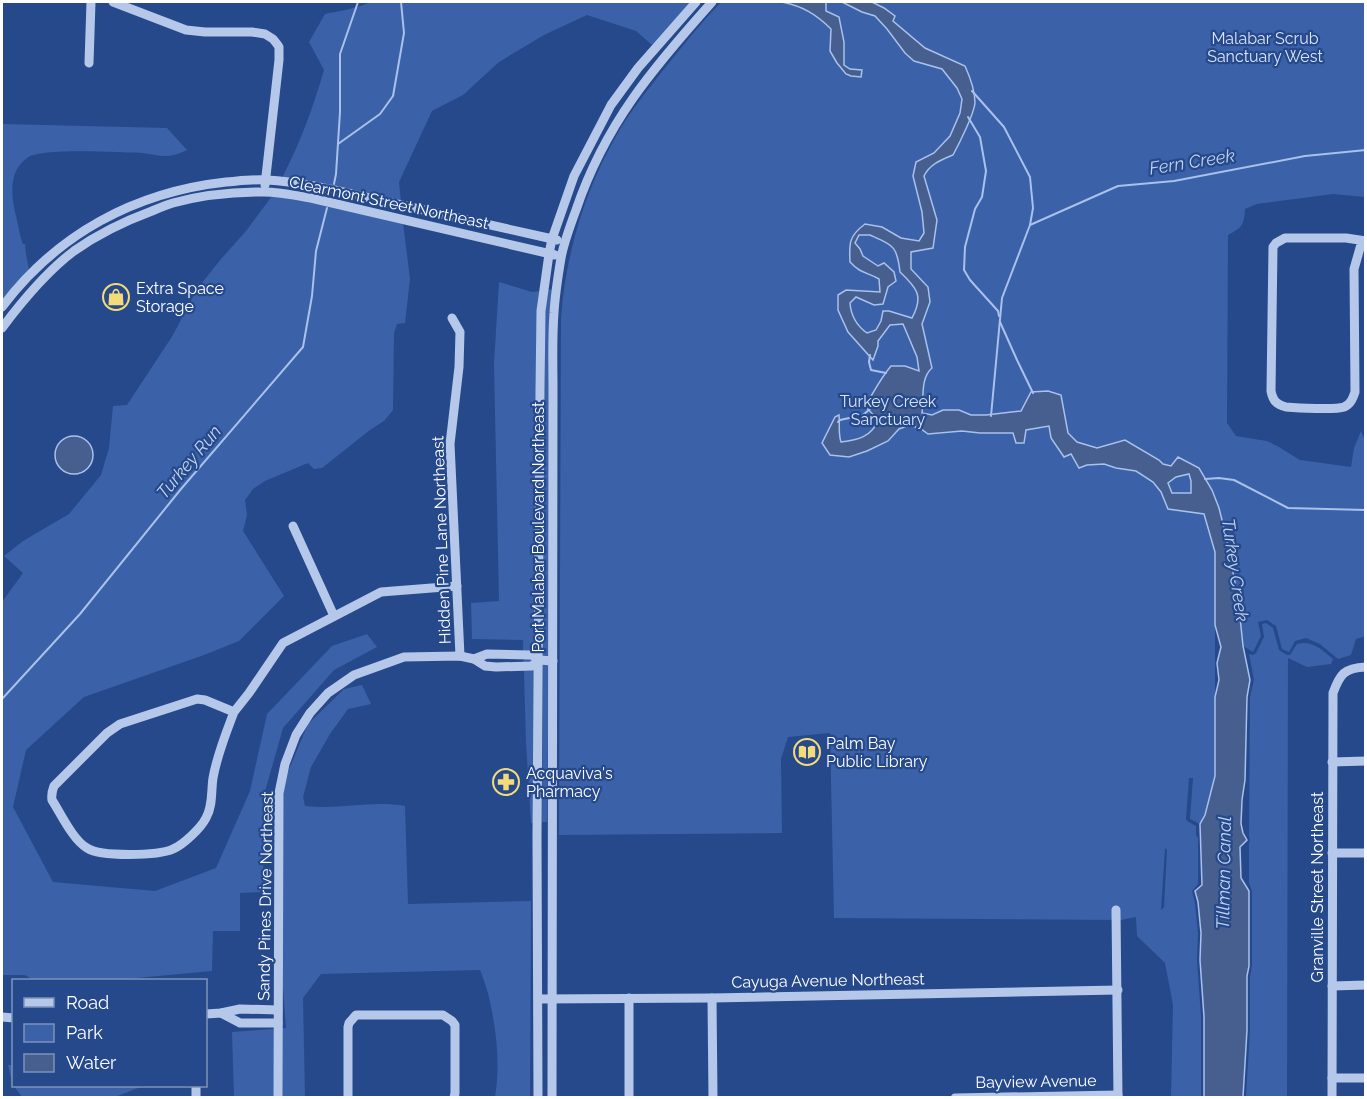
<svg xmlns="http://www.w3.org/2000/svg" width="1367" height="1099" viewBox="0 0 1367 1099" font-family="Raleway,sans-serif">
<rect width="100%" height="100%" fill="#26498b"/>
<!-- green -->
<g fill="#3b61a8" fill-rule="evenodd">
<path d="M370 2H691L652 45 636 31 587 15 544 35 499 62 463 95 432 111 399 182 401 202 282 178C300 143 313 108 324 70L309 42 325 14C335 12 363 7 370 2Z"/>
<path d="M721 2H1365V197L1333 194 1257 204 1245 209C1244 225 1242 228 1228 235L1227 423 1236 436 1267 441 1279 447 1300 460 1351 467 1354 448 1361 431 1365 440 1366 636 1356 639 1351 655 1338 659 1320 644 1306 638 1295 641 1289 652 1282 649 1276 626 1267 620 1258 622 1261 636 1253 652 1243 646C1239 606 1234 569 1224 531 1222 520 1220 509 1215 500V776L1205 815 1200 824 1190 819 1193 778H1189L1186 819 1187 821 1196 826V835L1198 838V884L1192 891 1195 903 1198 933 1197 960 1201 1017V1097H1171L1173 1005 1165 963 1137 936 1136 917 1121 920 834 918 830 733 788 737 781 759 782 833 559 835 561 318C566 252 585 189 619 131 632 109 649 88 665 68 683 45 701 23 721 2ZM1165 848 1167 850 1164 907 1161 910Z"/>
<path d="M2 124 167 128 187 150C183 152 178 154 174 155 164 158 152 154 142 153 119 153 43 147 27 158 9 171 11 193 15 212 18 223 19 233 23 244H25L26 254 29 270 2 301Z"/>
<polygon points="272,196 314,202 403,223 410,279 405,323 397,324 394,333 393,410 384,421 370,430 322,468 314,469 308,463 265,481 253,489 245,500 247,515 243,531 284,596 239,641 204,655 84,697 26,750 13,807 53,882 155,891 216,868 250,791 267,714 332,646 367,634 377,647 334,670 283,728 264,795 263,892 240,893 240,931 213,931 212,971 115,980 33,980 25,975 2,975 2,602 23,573 4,556 23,541 69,514 101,475 109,448 113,406 127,405 173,335 197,289 221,259 246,231"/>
<polygon points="499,282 532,292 540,291 534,823 531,823 526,742 523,640 472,639 471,603 499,601 494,364"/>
<polygon points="553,289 547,822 542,822 545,311 548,290"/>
<path d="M1266 623 1273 628 1279 650 1287 655H1290L1297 644C1312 640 1322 650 1333 659L1331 664 1307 667 1288 658 1287 1098 1246 1097 1250 1030V977L1252 966V891L1249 883V843L1250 840 1249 837 1250 697 1254 680 1249 654 1253 655 1256 653 1264 637 1262 624Z"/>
<path d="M362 685 371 704 348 709 330 734 311 767 303 797 305 806C339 810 372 800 405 806L408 904 531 901 530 1097H495C500 1066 497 1033 490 1002 488 991 484 981 480 970L321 974 303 998 305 1097H234L232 1032 286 1028 282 974 279 793 308 724 344 689Z"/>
<polygon points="8,1065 13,1065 14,1086 143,1086 115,1097 22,1097 13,1085"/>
</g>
<!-- water -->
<g fill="#465f8f" stroke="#a9c1eb" stroke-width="1.5" fill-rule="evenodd">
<path d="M782 2H826V11L839 17 844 42V65L850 69 862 70 861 77 851 76 846 74 837 63 830 51 831 29C816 14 802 6 782 2Z"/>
<path d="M842 2H872L884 8 895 16 893 21 925 48 965 66C970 77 975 90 975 103 974 114 959 144 953 155 941 160 930 164 924 176L937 220 933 248 911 252V269L928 287 930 302 922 324 932 368C920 378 924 399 922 413L932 415 943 410H959L971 415H986L1021 411 1031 392 1048 391 1061 395 1068 433 1077 442 1097 448 1125 440 1159 460 1163 464 1171 466 1178 457 1199 468 1212 490 1219 508 1226 536 1238 598 1243 646 1250 680 1247 697 1245 780 1242 800 1241 824 1243 833 1247 840 1240 847 1241 878 1249 891V966L1247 976V1030L1243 1097H1204V1017L1200 960 1201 933 1198 902 1195 891 1202 885 1200 824 1205 815 1215 776V697L1219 680 1217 663 1221 647 1215 625V552L1204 514 1168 509 1161 492 1153 482 1136 471 1116 468 1104 464 1087 465 1079 468 1071 454 1064 457 1051 438 1049 426 1026 430 1024 443H1016L1013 433H980L962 431 928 434 921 429 910 425 899 429 888 441 867 451 849 457 830 455 822 443 835 417 839 415C840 425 838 433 841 442 857 440 872 437 878 420L865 406C874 392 880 379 891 366H905L919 371 917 357 903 324 890 325 878 341V346L873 360 848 332 838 310V295L846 290 880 292 879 279C867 272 861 274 850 262 849 243 849 236 865 224L882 227 901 238 919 241 924 233 922 212 913 176 916 162 934 153 950 136 960 113 962 99 957 88 942 69 914 61 905 53 887 29 875 16 862 12ZM870 235C894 246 897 246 900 272 917 288 924 296 912 318L889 311H883L881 321 876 330 867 333C857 326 851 316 850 303L856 297 874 305 883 304 888 287 896 281 894 272 884 263 878 266 863 256 860 249 855 243 859 235ZM1189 474 1191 481V493H1172L1168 483 1176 477Z"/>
<circle cx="74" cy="455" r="19"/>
</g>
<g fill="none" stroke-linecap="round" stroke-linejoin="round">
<!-- stream -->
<g stroke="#a9c1eb" stroke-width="2">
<polyline points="972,91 1004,127 1030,177 1033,208 1030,225"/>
<polyline points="968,117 980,137 986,171 982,197 975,209 965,247 964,270 970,280 998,311 999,316"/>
<polyline points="338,144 380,114 393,96 404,33 401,2"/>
<polyline points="334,184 336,174 340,112 340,54 358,2"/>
<polyline points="1000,322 1017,360 1033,393"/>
<polyline points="870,355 869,362 871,370 886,373"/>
<polyline points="991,416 1002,298 1030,225 1118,186 1174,181 1305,156 1366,150"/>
<polyline points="838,422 840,420 863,415 871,408"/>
<polyline points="1205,479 1219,478 1234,480 1288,508 1366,510"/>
<polyline points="2,699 80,614 181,489 303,347 312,296 316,251 327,208"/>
</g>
<!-- minor -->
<g stroke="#b5c8ea" stroke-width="9">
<polyline points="113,2 186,30 205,32 252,32 265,34 273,39 277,44 279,47 279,60 265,185"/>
<polyline points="89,63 91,2"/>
<path d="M1362 241 1354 269 1355 392C1353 398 1351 404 1344 407 1336 410 1297 408 1286 407 1276 404 1273 401 1271 391L1273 247 1276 243 1285 238H1346L1366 241"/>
<path d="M2 307C57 234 135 192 226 182 239 181 253 179 267 180 304 182 342 192 379 200 438 213 497 227 557 240"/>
<polyline points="452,318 460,332 459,367 450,444 460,656"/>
<path d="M2 328C23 300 46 272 74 251 98 234 125 221 152 211 159 208 166 205 173 203 202 195 234 192 264 192 281 192 298 196 315 199L555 255"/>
<polyline points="293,526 334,616"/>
<polyline points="474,659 485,666 496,667 532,666 539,660"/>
<path d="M234 712C226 733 217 755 213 778 211 791 213 806 206 818 201 828 183 845 173 849 158 856 100 857 87 848 73 840 61 814 52 800 51 794 52 791 54 786L107 733 120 724 197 699 205 700 234 712 249 693 283 643 381 592 457 586"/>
<polyline points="1332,762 1366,761"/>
<polyline points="1332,853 1366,853"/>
<polyline points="1116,910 1118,1098"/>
<polyline points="1332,986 1366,985"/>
<polyline points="712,998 713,1098"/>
<polyline points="539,999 712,998 1118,990"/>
<polyline points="221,1013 240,1023 278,1023"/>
<polyline points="206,1014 221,1013 240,1009 278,1010"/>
<polyline points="2,1017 14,1018"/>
<polyline points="1332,1078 1366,1078"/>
<polyline points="196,1086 196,1098"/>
<polyline points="278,1098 279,793 285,764 296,735 310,713 328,693 354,675 404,657 460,656 474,659 487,654 529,655 532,655 539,660 553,661"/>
<polyline points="348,1098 348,1027 349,1023 356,1015 443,1015 452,1021 455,1025 455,1093 454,1098"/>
<polyline points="538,1098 537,838 540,390 541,311 549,254 552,239 574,176 611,105 638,68 696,2"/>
<path d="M552 1098 553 390C553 364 552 338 554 313 555 295 558 276 561 258 564 242 570 226 576 210 605 124 653 68 712 2"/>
<polyline points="629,1098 629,998"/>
<polyline points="955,1098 1118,1095"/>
<path d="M1332 1098 1333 693C1340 674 1344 668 1366 667"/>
</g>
</g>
<!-- icons -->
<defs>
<symbol id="shop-ring" viewBox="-11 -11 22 22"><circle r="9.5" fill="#26498b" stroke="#f3db7a" stroke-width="1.5"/><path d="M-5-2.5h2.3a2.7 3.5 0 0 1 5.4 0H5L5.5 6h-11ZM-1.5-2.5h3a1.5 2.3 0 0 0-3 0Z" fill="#f3db7a"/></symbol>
<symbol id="library-ring" viewBox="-11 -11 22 22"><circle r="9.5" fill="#26498b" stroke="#f3db7a" stroke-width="1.5"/><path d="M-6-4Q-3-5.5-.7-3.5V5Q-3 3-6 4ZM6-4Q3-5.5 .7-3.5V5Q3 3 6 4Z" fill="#f3db7a"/></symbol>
<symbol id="pharmacy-ring" viewBox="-11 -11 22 22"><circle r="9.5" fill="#26498b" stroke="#f3db7a" stroke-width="1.5"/><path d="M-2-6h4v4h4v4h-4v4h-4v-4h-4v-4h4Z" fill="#f3db7a"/></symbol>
</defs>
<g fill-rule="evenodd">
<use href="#shop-ring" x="101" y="282" width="30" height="30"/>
<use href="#library-ring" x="792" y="737" width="30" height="30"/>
<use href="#pharmacy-ring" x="491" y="767" width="30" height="30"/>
</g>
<g text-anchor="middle" stroke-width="4.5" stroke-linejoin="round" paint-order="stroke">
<!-- park labels -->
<g font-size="16" fill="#d9e4f8" stroke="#26498b">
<text x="1265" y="44">Malabar Scrub<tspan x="1265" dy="18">Sanctuary West</tspan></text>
<text x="888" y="407">Turkey Creek<tspan x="888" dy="18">Sanctuary</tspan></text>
</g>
<!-- street labels -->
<g font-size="16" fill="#fff" stroke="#26498b">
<text transform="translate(389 202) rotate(12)" y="6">Clearmont Street Northeast</text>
<text transform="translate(538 527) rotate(-90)" y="6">Port Malabar Boulevard Northeast</text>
<text transform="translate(441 540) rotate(-92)" y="6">Hidden Pine Lane Northeast</text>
<text transform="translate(1317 887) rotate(-90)" y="6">Granville Street Northeast</text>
<text transform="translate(265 896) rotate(-89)" y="6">Sandy Pines Drive Northeast</text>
<text transform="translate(828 980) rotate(-1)" y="6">Cayuga Avenue Northeast</text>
<text transform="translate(1036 1081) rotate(-1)" y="6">Bayview Avenue</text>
</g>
<!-- poi labels -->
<g font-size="16" fill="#fff" stroke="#26498b" text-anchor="start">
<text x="136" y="294">Extra Space<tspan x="136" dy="18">Storage</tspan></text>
<text x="826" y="749">Palm Bay<tspan x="826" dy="18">Public Library</tspan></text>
<text x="526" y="779">Acquaviva's<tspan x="526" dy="18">Pharmacy</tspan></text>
</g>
<!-- water labels -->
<g font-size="18" font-style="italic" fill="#c1d2f1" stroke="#26498b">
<text transform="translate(1192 162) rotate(-9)" y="6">Fern Creek</text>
<text transform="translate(189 462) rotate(-50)" y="6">Turkey Run</text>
<text transform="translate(1235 570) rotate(82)" y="6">Turkey Creek</text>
<text transform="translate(1224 873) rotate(-89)" y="6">Tillman Canal</text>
</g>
</g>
<!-- border -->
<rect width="1367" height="1099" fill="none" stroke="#ffffff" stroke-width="6"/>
<!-- legend -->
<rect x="12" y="979" width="195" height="108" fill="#26498b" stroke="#7d92b9" stroke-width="1.5"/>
<rect x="24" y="998" width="30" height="9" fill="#b5c8ea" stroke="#7d92b9" stroke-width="1.5"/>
<text x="66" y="1009" font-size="18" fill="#ffffff">Road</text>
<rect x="24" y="1024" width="30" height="18" fill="#3b61a8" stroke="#7d92b9" stroke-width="1.5"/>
<text x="66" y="1039" font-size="18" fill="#ffffff">Park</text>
<rect x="24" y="1054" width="30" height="18" fill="#465f8f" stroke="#7d92b9" stroke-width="1.5"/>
<text x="66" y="1069" font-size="18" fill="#ffffff">Water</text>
</svg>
